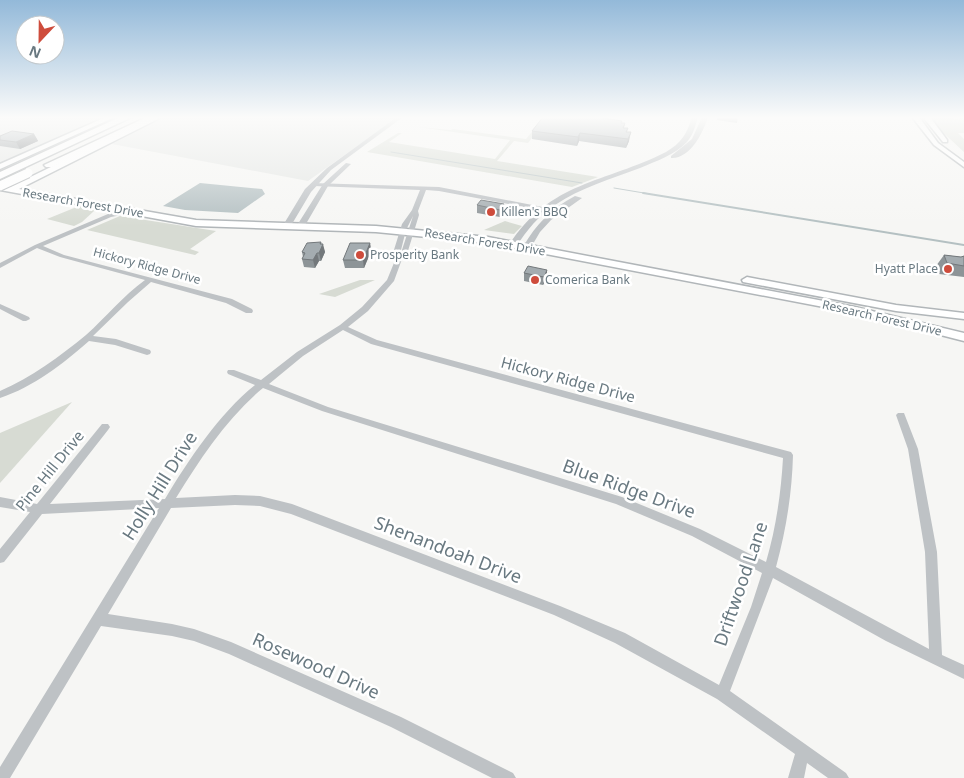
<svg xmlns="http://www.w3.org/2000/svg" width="964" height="778" viewBox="0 0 964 778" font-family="'Noto Sans',sans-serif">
<rect width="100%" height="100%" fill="#f6f6f4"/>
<!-- built -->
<g fill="#e4e6e4">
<polygon points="0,117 103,117 104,118 0,164"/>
<polygon points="165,117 398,117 308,181 112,144"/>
</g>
<!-- green -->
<g fill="#d7dbd3">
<polygon points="544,117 548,117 528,143 514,141 497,161 598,177 572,187 367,152 398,133 402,133 389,142 495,159 510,140 418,127 451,130 453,129 526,139"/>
<polygon points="943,117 964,120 964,133 958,133 964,139 964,152 936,126 931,118"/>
<polygon points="79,206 98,209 101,212 94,211 82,222 74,226 47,219"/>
<polygon points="120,216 216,231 190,249 199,252 195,255 87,230"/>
<polygon points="505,221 522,226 514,234 484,230"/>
<polygon points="360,280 375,280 335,297 319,294"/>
<polygon points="72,402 0,483 0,433"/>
</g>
<!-- water -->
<polygon fill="#b4c0c2" points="200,183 262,189 265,194 238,213 185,210 163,206"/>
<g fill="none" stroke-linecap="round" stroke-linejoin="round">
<!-- stream-far1 -->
<g stroke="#b4c0c2" stroke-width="1">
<polyline points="391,152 582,183"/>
<polyline points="614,188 650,194"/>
</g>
<!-- stream -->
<polyline stroke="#b4c0c2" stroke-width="2" points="643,193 964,245"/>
<defs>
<g id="secondary">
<polygon points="106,117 115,117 0,169 0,164"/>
<polygon points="153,117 162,117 19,189 196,220 376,226 488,237 855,307 964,333 964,341 855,313 488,243 376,232 196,226 0,190 0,186 10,187"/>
<polygon points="912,117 919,117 938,143 964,162 964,167 934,145"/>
<polygon points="923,117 930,117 947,140 947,142 943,142"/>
<polygon points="747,277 896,305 964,313 964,319 896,311 743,282 742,280"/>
</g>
<g id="motorway">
<polygon points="120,117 132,117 0,179 0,172"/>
<polygon points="147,117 159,117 52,167 46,167 44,165"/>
</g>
</defs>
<!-- secondary casing -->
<use href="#secondary" stroke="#b1b6b9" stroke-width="3"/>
<!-- motorway casing -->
<use href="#motorway" stroke="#b2b6b8" stroke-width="3"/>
<!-- minor -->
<g fill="#bec2c5" fill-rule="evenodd">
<path d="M312 183 439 187 558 210 559 211 556 213 439 191 426 190 418 211 419 215 407 254 402 259 394 281 368 311 348 327 377 340 791 452 793 455C792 494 786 530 776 567L929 649 925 552 908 449 896 415 898 413H904L918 449 937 552 942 655 964 665V679L886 641 773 578 730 691 846 773 849 778H828L807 763 804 778H788L795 754 717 699 615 643 554 615 291 514 260 506 235 505 171 508 108 614 172 624 194 629 231 642 401 717 513 773 516 778H492L391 727 229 654 194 641 172 636 101 626 10 778H0V767L159 508 42 514 4 562 0 563V549L30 512 0 507V497L37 504 102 424H108L110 427 108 430 50 504 165 499C189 459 219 414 255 385L228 374 227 372 228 370H234L261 380 297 352 340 325 362 307 387 280 396 258 393 253 402 224 412 210 420 190 314 186 312 185ZM413 216 401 253 400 254 406 230ZM343 330 371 344 783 458C781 493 776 528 766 562L700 529 622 497 328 407 269 384 303 356ZM263 388 322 411 616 504 692 536 762 573 751 607 719 685 625 633 560 606 292 504 260 496 235 495 176 498C200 459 228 417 263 388Z"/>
<path d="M130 210 133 212 132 213 111 217 43 246 64 255 232 299 252 309 253 311 252 313H246L226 303 151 282 128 302 93 336 116 339 150 350 151 352 150 354 147 355 115 345 89 341C63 364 33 387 0 398V391C32 377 59 357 86 335 106 317 123 296 145 280L60 257 37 248 0 268V263L35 245 108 214Z"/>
<polygon points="0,304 29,317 30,319 26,321 23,321 0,309"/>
</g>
<!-- tertiary -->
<g fill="#bec2c5" fill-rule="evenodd">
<polygon points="397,117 403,117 331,170 311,192 289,229 283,229 282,227 305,189 327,168"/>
<path d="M692 117H698C695 127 693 135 687 142 675 155 656 161 640 168 611 179 580 188 555 205 538 216 527 230 516 247H510L509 245C550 181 605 183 666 152 681 143 687 134 692 117Z"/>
<path d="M702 117H708C703 133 690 159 671 158V156L692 139Z"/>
<polygon points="955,117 964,117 964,120"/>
<polygon points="346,163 351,164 328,186 303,229 297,229 296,227 323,184"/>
<path d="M575 196 582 198 551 220 540 232 530 249H524L523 247C536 224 552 208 575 196Z"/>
</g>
<!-- secondary -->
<use href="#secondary" fill="#fff" fill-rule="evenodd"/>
<!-- motorway -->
<use href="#motorway" fill="#fff" fill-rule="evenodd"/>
<defs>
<polyline id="motorway-bridge" points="0,186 28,173"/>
</defs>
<!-- motorway-bridge casing -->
<use href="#motorway-bridge" stroke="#b2b6b8" stroke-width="11" stroke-linecap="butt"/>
<!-- motorway-bridge -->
<use href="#motorway-bridge" stroke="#fff" stroke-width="9"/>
</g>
<!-- wall -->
<g fill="#8d9497">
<polygon points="717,117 738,117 737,123 717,120"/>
<polygon points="625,123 624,128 628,128 627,132 629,141 626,148 579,141 577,146 532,139 532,131"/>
<polygon points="34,134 38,141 20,149 0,146 0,136"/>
<polygon points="504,204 504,212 500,217 477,213 477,205"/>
<polygon points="370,243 371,251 364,268 345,268 343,260"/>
<polygon points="322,244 325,252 321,261 319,261 315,268 304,267 302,259 303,257 302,252"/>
<polygon points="944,255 961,257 964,256 964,277 939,274 936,266"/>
<polygon points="547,270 547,278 543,285 524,281 524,273"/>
</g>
<!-- shaded-wall -->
<g fill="#73787b">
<polygon points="631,132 629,141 626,148 628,139"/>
<polygon points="580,133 579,141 577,146 578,137"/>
<polygon points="34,134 38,141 20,149 16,142"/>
<polygon points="504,204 504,212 500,217 500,210"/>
<polygon points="321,242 322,247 323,244 325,252 321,261 319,253 320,244"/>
<polygon points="370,243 371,251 364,268 363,260"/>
<polygon points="317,253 319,261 315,268 313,260"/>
<polygon points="547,270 547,278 543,285 544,277"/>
</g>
<!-- building -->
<g fill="#a4acb0" stroke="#73787b">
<polygon points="543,117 596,117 622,121 621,123 625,123 623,128 628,128 626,132 631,132 628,139 580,133 578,137 532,131"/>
<polygon points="12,131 34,134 16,142 0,140 0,136"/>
<polygon points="481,200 504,204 500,210 477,205"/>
<polygon points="321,242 320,244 323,244 319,253 317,253 313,260 302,259 305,253 302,252 307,243"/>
<polygon points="350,243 370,243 363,260 343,260"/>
<polygon points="944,255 961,257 964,256 964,266 947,263"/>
<polygon points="528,266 547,270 544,277 524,273"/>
</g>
<!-- sky -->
<linearGradient id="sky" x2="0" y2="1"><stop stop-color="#93b9d9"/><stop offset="0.52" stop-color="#fbfbfa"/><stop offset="1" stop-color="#fbfbfa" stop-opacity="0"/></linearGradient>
<rect width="964" height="226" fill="url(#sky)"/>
<!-- markers -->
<g fill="#ce4c3c" stroke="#fff" stroke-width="2">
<circle cx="491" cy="212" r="5"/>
<circle cx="360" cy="255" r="5"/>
<circle cx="948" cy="269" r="5"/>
<circle cx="535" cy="280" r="5"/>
</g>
<g text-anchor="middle" stroke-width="5" stroke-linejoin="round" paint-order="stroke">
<!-- far-street labels -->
<g font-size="12" fill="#697981" stroke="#fff">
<text transform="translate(83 203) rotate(10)" y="4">Research Forest Drive</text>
<text transform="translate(485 242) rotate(9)" y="4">Research Forest Drive</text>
<text transform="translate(147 266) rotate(15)" y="4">Hickory Ridge Drive</text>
<text transform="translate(882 318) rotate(13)" y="4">Research Forest Drive</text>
</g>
<!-- far-poi labels -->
<g font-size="12" fill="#697981" stroke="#fff" text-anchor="start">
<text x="501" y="216">Killen's BBQ</text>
<text x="370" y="259">Prosperity Bank</text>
<text x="938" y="273" text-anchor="end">Hyatt Place</text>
<text x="545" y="284">Comerica Bank</text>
</g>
<!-- street labels -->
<g font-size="15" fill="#697981" stroke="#fff">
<text transform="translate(568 380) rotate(15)" y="5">Hickory Ridge Drive</text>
<text transform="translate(50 471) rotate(-51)" y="5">Pine Hill Drive</text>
</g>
<!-- near-street labels -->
<g font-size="18" fill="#697981" stroke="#fff">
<text transform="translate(160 486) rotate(-58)" y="6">Holly Hill Drive</text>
<text transform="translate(629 489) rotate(20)" y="6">Blue Ridge Drive</text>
<text transform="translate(448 550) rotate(21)" y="6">Shenandoah Drive</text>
<text transform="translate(741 584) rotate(-71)" y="6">Driftwood Lane</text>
<text transform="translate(316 666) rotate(24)" y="6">Rosewood Drive</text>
</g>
</g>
<!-- north arrow -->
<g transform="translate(40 40) rotate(202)"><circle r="24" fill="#ffffff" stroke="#c3c9cd"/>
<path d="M0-4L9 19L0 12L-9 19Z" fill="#ce4c3c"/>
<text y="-8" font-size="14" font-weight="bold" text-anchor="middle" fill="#697981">N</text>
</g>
</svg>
